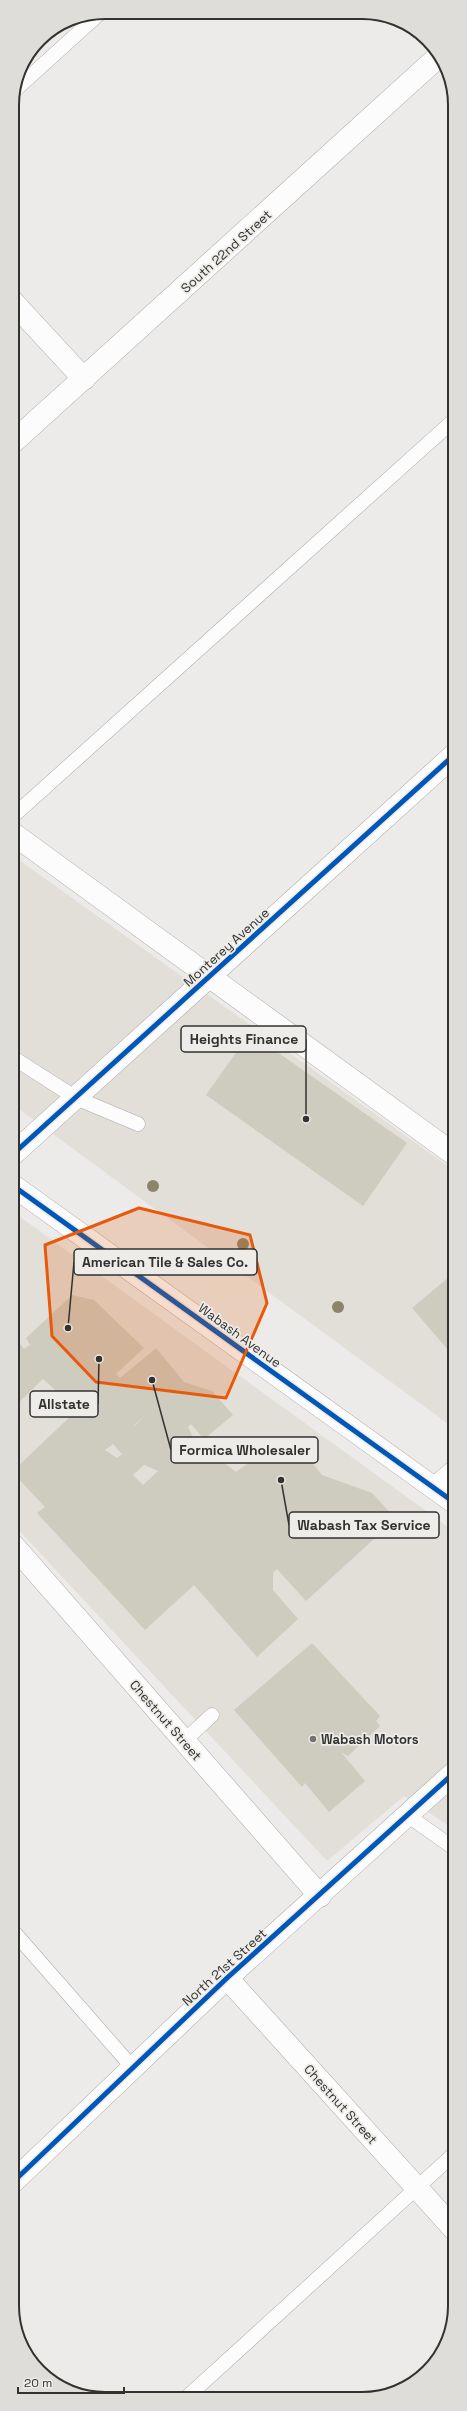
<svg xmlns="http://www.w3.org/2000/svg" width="467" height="2411" viewBox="0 0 467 2411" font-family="'Space Grotesk',sans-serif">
<rect width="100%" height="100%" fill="#ecebe9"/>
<!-- built -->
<g fill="#e1dfd8">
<polygon points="12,855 455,1171 455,1429 12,1104"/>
<polygon points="12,1211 455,1532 455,1830 404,1796 327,1861 13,1524"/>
</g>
<!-- building -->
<g fill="#cecbbf" fill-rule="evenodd">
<polygon points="250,1033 407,1143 363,1206 206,1095"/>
<polygon points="455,1272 455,1358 412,1308"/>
<path d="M72 1295 94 1300 144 1348 116 1374 120 1378 156 1348 184 1382 212 1391 233 1415 204 1439 191 1424 188 1427 194 1439 236 1472 275 1443 301 1449 322 1475 372 1493 396 1519 306 1601 277 1569 273 1573V1590L298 1619 257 1657 194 1585 145 1630 37 1513 45 1507 13 1473V1471L77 1410 43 1379 13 1408V1349L19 1343 24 1349 30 1345 26 1338ZM164 1398 134 1426H133L149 1412ZM113 1444 122 1454 117 1458 105 1450ZM144 1465 158 1471 143 1485 133 1475Z"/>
<polygon points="312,1643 380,1716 376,1721 380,1726 348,1756 341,1752 365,1781 329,1812 305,1783 302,1787 234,1710"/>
</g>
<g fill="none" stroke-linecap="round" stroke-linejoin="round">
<defs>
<g id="lane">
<polyline points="14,91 100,13"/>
<polyline points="12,817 454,420"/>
<polyline points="12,1057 76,1098 138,1124"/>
<polyline points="184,1741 212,1715"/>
<polyline points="407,1815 455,1849"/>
<polyline points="13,1931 133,2068"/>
<polyline points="186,2398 455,2153"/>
</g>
<g id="street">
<polyline points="12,301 84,379"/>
<polyline points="12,443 438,57"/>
<polyline points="12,833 455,1155"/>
<polyline points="12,1155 454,755"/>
<polyline points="435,1488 455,1471"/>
<polyline points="13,1545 320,1896"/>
</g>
<g id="secondary">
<polyline points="227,1978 455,2230"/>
<polyline points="13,2182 227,1978 455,1772"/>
</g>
<polyline id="primary" points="12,1185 455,1503"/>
</defs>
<!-- lane casing -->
<use href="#lane" stroke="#aaa9a8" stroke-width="15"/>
<!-- street casing -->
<use href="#street" stroke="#aaa9a8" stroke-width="23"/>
<!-- secondary casing -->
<use href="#secondary" stroke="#aaa9a8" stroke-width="23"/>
<!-- primary casing -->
<use href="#primary" stroke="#aaa9a8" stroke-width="23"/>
<!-- lane -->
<use href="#lane" stroke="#fcfcfc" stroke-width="14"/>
<!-- street -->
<use href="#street" stroke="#fcfcfc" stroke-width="22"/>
<!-- secondary -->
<use href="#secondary" stroke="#fcfcfc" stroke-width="22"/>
<!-- primary -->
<use href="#primary" stroke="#fcfcfc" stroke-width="22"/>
<defs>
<g id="cycleway">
<polyline points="12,1155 454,755"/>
<polyline points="12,1185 455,1503"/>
<polyline points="13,2182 227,1978 455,1772"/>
</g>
</defs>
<!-- cycleway casing -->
<use href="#cycleway" stroke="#edece8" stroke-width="8"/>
<!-- cycleway -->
<use href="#cycleway" stroke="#0057b8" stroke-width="5"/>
</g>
<!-- trees -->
<g fill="#8d856a">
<circle cx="153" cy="1186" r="6"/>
<circle cx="243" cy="1244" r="6"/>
<circle cx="338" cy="1307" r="6"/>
</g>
<!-- marked area -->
<path fill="#e8590c" fill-opacity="0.2" stroke="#e8590c" stroke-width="3" stroke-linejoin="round" d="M139 1208 250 1235 267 1303 226 1398 96 1382 52 1336 45 1245Z"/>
<!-- markers -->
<circle fill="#737371" stroke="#edece8" stroke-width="1.5" cx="313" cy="1739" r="4"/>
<g text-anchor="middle" stroke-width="3.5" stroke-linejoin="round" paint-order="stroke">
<!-- street labels -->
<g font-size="13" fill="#323230" stroke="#edece8">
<text transform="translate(226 251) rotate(-42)" y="5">South 22nd Street</text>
<text transform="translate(226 947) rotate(-42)" y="5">Monterey Avenue</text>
<text transform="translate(240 1335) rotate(36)" y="5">Wabash Avenue</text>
<text transform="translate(166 1720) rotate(49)" y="5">Chestnut Street</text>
<text transform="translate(224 1967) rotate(-42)" y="5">North 21st Street</text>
<text transform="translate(341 2104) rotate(48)" y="5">Chestnut Street</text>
</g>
<!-- poi labels -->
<g font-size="13" font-weight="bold" fill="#323230" stroke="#edece8" text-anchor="start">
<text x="321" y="1744">Wabash Motors</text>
</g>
</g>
<!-- crop -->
<path d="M0 0H467V2411H0ZM105 19H362A86 86 0 0 1 448 105V2306A86 86 0 0 1 362 2392H105A86 86 0 0 1 19 2306V105A86 86 0 0 1 105 19Z" fill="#deddd9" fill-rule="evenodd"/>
<path fill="none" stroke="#323230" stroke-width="2" d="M105 19H362A86 86 0 0 1 448 105V2306A86 86 0 0 1 362 2392H105A86 86 0 0 1 19 2306V105A86 86 0 0 1 105 19Z"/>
<!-- callouts -->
<path fill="none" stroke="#323230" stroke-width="1.5" d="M306 1119L306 1039M68 1328L74 1262M99 1359L98 1404M152 1380L171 1450M281 1480L289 1525"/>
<g fill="#323230" stroke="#edece8" stroke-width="1.5">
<circle cx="306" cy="1119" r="4"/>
<circle cx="68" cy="1328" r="4"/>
<circle cx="99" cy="1359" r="4"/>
<circle cx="152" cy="1380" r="4"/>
<circle cx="281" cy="1480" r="4"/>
</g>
<g fill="#edece8" stroke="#323230" stroke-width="1.5">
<rect x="181" y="1026" width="125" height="26" rx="4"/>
<rect x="74" y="1249" width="183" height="26" rx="4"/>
<rect x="30" y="1391" width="68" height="26" rx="4"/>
<rect x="171" y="1437" width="147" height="26" rx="4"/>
<rect x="289" y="1512" width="150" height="26" rx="4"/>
</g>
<g font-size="14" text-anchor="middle" font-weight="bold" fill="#323230">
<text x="244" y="1044">Heights Finance</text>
<text x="165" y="1267">American Tile &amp; Sales Co.</text>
<text x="64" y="1409">Allstate</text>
<text x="245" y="1455">Formica Wholesaler</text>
<text x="364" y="1530">Wabash Tax Service</text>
</g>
<!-- scale -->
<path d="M18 2387v6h106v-6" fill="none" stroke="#323230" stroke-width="2"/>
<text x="24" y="2387" font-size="12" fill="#323230" stroke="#edece8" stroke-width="3" paint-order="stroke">20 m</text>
</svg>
